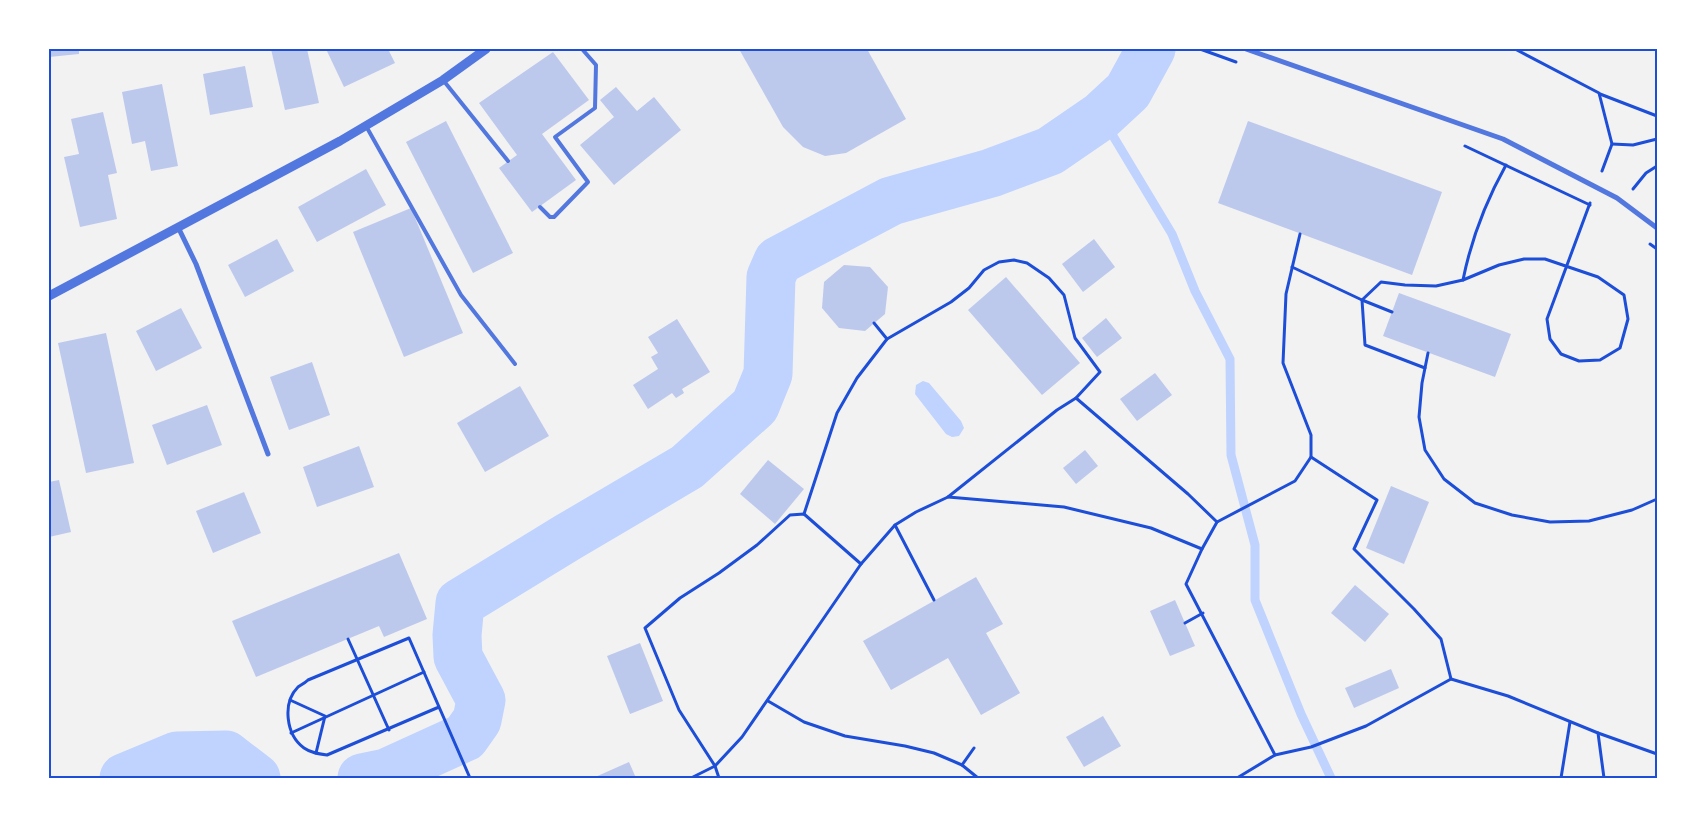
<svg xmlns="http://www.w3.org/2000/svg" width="1706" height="827" viewBox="0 0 1706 827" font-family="'IBM Plex Sans',sans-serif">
<rect width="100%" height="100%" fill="#f2f2f2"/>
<!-- water -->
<polygon fill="#bfd3fe" points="923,381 929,383 961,421 964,428 959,436 952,437 946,434 915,394 916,385"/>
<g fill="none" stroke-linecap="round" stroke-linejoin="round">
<!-- stream -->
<polyline stroke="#bfd3fe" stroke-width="9" points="1101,116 1172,234 1195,291 1230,359 1231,455 1255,545 1255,600 1301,714 1331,778"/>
<!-- river -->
<g stroke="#bfd3fe" stroke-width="49">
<polyline points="124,778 177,756 226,755 256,778"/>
<polyline points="362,778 386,773 465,737 477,720 481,700 458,657 457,635 460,603 568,537 687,467 755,406 768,374 771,277 778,261 891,201 991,173 1050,151 1101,116 1128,91 1151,49"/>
</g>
</g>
<!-- building -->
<g fill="#bdc9ec">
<polygon points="49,49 79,49 79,54 49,57"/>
<polygon points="271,49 307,49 319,103 285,110"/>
<polygon points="326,49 388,49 395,63 344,87"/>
<polygon points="739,49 867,49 906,119 846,153 825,156 803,147 783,127"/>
<polygon points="553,52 589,100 542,134 576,180 532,212 499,168 517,155 479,103"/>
<polygon points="245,66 253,107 210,115 203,74"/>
<polygon points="162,84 178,166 151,171 145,141 132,144 122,92"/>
<polygon points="616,87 637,111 654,97 681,130 614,185 580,145 614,117 600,100"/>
<polygon points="103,112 117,173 108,175 117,219 80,227 64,157 79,154 71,119"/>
<polygon points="446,121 513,253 473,273 406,142"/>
<polygon points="1248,121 1442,192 1412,275 1218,203"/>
<polygon points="366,169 386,205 317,242 298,207"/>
<polygon points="411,208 463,333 404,357 353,232"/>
<polygon points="277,239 294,271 245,297 228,265"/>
<polygon points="1094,239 1115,267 1083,292 1062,264"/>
<polygon points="844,265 870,267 888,287 885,314 865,331 839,328 822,308 824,282"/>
<polygon points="1006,277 1080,363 1042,395 968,310"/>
<polygon points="1399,293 1511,334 1495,377 1383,336"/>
<polygon points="181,308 202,348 156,371 136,331"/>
<polygon points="1106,318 1122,338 1097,357 1082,338"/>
<polygon points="677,319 710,372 682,389 684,393 676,398 672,393 648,409 633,385 658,369 651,357 658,353 648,337"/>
<polygon points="106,333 134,463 86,473 58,343"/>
<polygon points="312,362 330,415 289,430 270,377"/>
<polygon points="1155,373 1172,395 1137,421 1120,399"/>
<polygon points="520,386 549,436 485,472 457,423"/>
<polygon points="207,405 222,445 167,465 152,425"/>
<polygon points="359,446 374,487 317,507 303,467"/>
<polygon points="1085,450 1098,466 1076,484 1063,468"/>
<polygon points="768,460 804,489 775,524 740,494"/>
<polygon points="59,480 71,532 49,537 49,482"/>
<polygon points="1391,486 1429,502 1404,564 1366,548"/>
<polygon points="244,492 261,533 213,553 196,511"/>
<polygon points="399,553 427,619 384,637 379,626 256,677 232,621"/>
<polygon points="976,577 1003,624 986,633 1020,693 981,715 948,658 891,690 863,641"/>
<polygon points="1355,585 1389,614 1365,642 1331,613"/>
<polygon points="1175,600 1195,646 1170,656 1150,611"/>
<polygon points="640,643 663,701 630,714 607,656"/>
<polygon points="1391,669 1399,688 1354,708 1345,688"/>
<polygon points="1103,716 1121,746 1084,767 1066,737"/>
<polygon points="629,762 636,778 593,778"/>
</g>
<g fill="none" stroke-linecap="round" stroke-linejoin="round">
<!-- path -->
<g stroke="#1d4ed8" stroke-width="3">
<polyline points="1200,49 1236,62"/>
<polyline points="1515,49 1599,93 1612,144 1602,171"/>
<polyline points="1600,94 1657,116"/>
<polyline points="1612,144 1633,145 1657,139"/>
<polyline points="1465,146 1590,205"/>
<polyline points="1633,189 1646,173 1657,166"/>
<polyline points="1650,244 1657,249"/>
<polyline points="1292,267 1362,300 1365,345 1425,368"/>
<path d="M1463 280C1471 240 1486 201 1506 165"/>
<polyline points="1392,312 1362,300 1381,282 1405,285 1436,286 1463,280 1499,265 1524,259 1545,259 1598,277 1624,295 1628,319 1620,348 1600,360 1579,361 1561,354 1550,339 1547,319 1590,203"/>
<polyline points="874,323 887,339"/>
<polyline points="1428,353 1422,383 1419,417 1425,450 1444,479 1475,503 1512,515 1550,522 1589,521 1632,510 1657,499"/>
<polyline points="1076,398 1188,494 1217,522"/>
<polyline points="1311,457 1377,500 1354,549 1414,609 1441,639 1451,679"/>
<polyline points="948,497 1064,507 1151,528 1202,549"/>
<polyline points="895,525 934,600"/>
<polyline points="1185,623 1203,613"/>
<polyline points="348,639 389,730"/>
<polyline points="290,700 325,716 316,753"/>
<polyline points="768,701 804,722 845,736 905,746 934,753 962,765 978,778"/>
<path d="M439 707 327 755C319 754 311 753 304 748 286 735 282 703 298 687 301 685 305 683 308 680L409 638 470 778"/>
<polyline points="291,733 424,672"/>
<polyline points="1598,733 1657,754"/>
<polyline points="1275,755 1186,584 1202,549 1217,522 1295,481 1311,457 1311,435 1283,363 1286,294 1300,234"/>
<polyline points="962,765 974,748"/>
<polyline points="691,778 715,766 742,737 861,564 895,525 916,512 948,497 1057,410 1076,398 1100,372 1075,338 1064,295 1049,278 1027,263 1014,260 999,262 984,270 969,288 951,302 887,339 857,378 837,413 804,514"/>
<polyline points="719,778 715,766 679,710 645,628 680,598 719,573 757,545 790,515 804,514 861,564"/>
<polyline points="1237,778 1275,755 1311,747 1366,726 1451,679 1508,696 1598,733 1604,778"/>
<polyline points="1561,778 1570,722"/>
</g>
<!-- service -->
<g stroke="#5277de" stroke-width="4">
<polyline points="443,80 508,161"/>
<polyline points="366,126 461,295 515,364"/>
<polyline points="540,207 550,217 554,217 588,182 555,137 595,108 596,65 582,49"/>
</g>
<!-- minor -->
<g stroke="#5277de" stroke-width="5">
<polyline points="1246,49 1503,139 1617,198 1657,228"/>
<polyline points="178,227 196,264 268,454"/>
</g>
<!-- tertiary -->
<polyline stroke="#5277de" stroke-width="9" points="49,296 340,141 443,80 486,49"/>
</g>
<!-- border -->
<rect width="1706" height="827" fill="none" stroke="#ffffff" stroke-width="100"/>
<rect x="50" y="50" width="1606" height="727" fill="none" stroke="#1d4ed8" stroke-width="2"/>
</svg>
